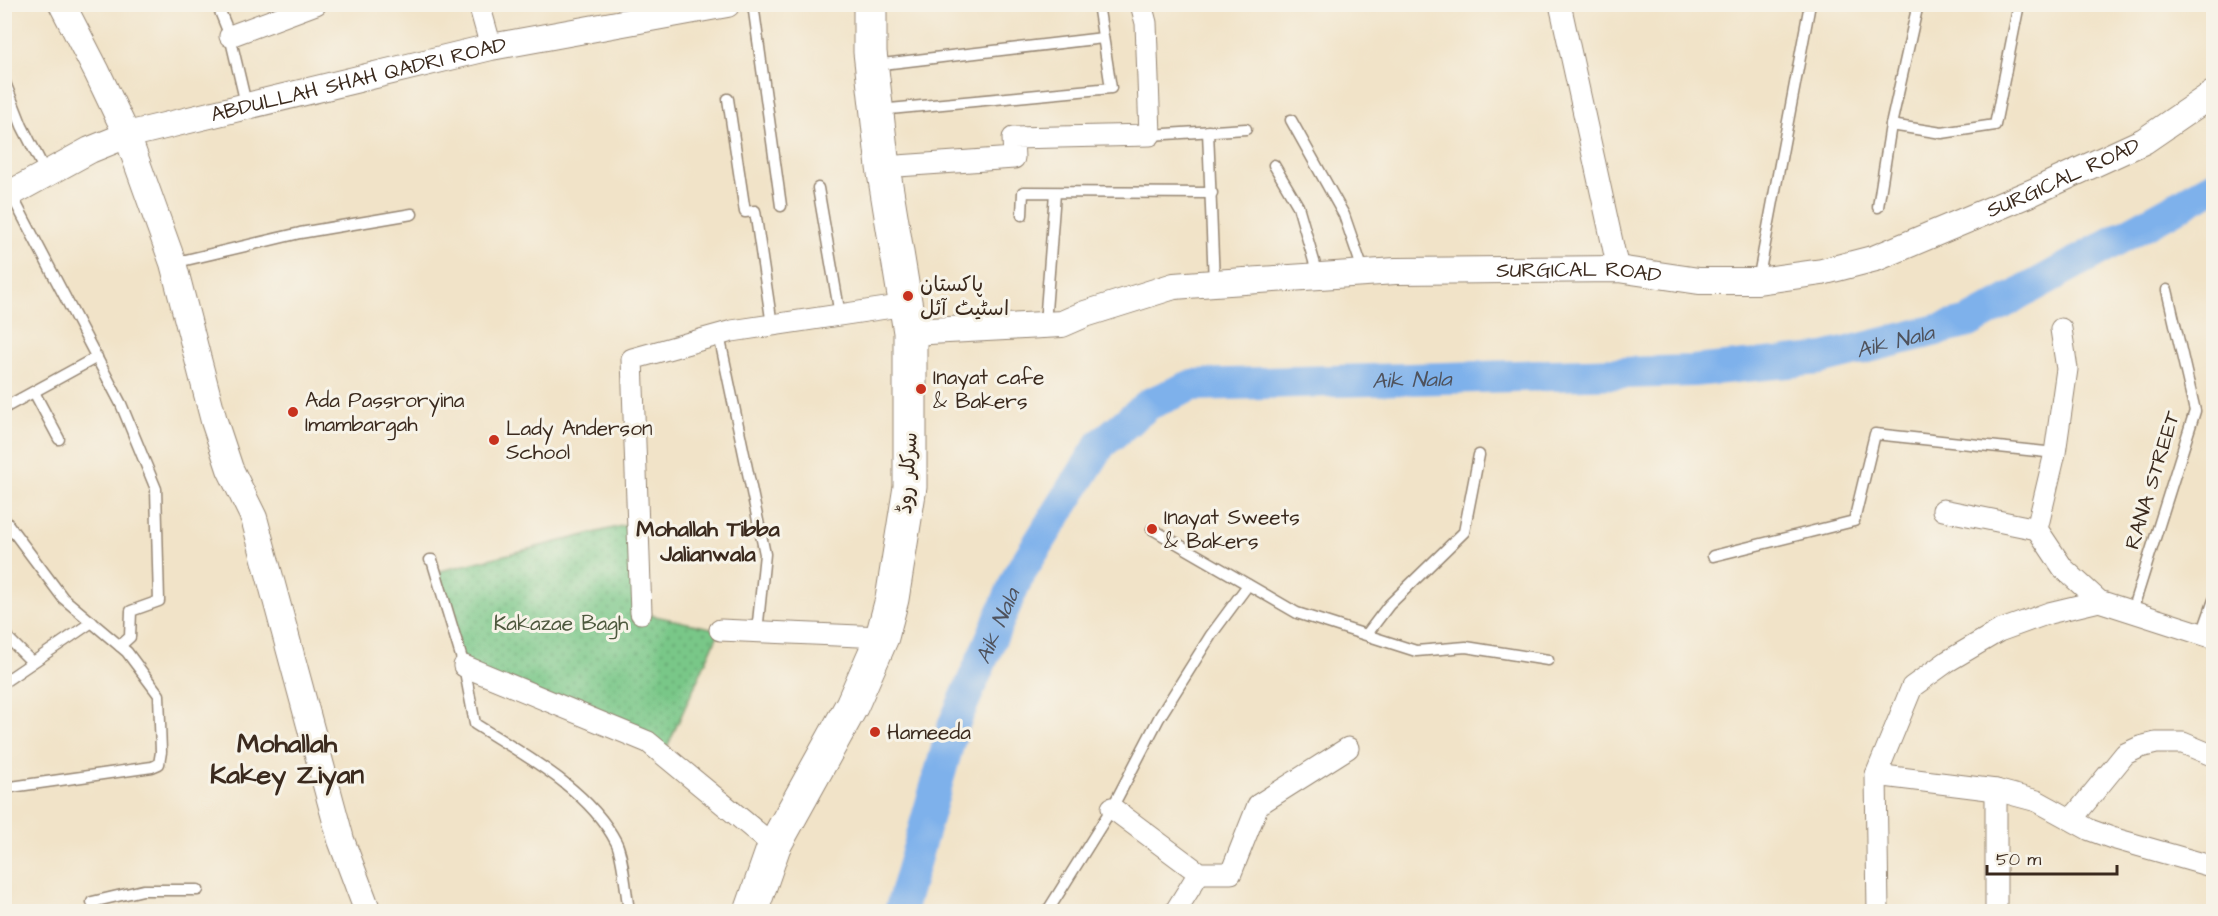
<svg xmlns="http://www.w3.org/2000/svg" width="2218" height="916" viewBox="0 0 2218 916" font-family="'Architects Daughter','Playpen Sans Arabic',sans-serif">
<defs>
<pattern id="park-dots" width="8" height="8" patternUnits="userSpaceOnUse" patternTransform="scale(1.5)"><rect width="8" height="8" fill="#79c788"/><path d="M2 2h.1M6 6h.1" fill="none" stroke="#64a26f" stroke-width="1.8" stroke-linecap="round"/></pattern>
</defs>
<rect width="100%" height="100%" fill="#f7f3e8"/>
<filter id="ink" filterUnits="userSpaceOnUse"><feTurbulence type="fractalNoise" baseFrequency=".0167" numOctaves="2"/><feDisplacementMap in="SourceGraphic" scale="12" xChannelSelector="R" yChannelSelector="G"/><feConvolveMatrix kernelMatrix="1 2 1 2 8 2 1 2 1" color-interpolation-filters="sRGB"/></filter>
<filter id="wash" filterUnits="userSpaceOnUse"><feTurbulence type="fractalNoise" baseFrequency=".008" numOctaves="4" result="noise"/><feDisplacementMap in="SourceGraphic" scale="24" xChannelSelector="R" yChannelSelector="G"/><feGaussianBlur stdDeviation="1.35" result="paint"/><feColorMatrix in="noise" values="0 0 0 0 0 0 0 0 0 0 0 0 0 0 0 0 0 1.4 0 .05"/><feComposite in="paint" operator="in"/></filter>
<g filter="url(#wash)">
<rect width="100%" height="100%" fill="#f1e3c8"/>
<!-- park -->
<polygon fill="url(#park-dots)" stroke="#5a7853" stroke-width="1.5" points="634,523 641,613 720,630 663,756 464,666 436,572"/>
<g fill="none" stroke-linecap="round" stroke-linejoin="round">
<!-- river -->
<path stroke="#7eb1eb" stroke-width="32" id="s1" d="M900 912 954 724 1019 574 1101 444 1149 404 1193 385 1693 371 1820 359 1969 322 2214 186"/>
</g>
</g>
<g filter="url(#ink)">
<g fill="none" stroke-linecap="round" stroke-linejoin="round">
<defs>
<g id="service">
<polyline points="217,4 230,36 247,108"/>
<polyline points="753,4 781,206"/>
<polyline points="874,65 1103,38"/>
<polyline points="4,80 22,126 46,173"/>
<polyline points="728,99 745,212 755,211 772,325"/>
<polyline points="879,110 1111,88 1098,4"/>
<polyline points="1291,120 1344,215 1364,273"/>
<polyline points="1891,125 1942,133 1995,125 2019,4"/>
<polyline points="1208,131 1214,283"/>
<polyline points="1150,135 1246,129"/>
<polyline points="1274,165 1298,206 1318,275"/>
<polyline points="818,188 840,315"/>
<polyline points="11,194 121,404 156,489 159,601 131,611 130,637 120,646"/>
<polyline points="1878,207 1891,125 1918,4"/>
<polyline points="1022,215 1023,192 1212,193"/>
<polyline points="173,263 300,233 412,214"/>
<polyline points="1758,281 1810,4"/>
<polyline points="1045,324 1055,193"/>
<polyline points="719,335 765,554 757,632"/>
<polyline points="34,392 59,439"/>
<polyline points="4,408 97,357"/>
<polyline points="4,519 63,598 127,652 159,695 161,752 159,764 152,767 4,788"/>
<polyline points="1152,529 1297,613 1416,651 1466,647 1548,660"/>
<polyline points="1713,556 1854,521 1875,434 2055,453"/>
<path d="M430 560H432L464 666 475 724C524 755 589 789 616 842 623 854 626 895 629 910"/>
<polyline points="2132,611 2195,411 2167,290"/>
<polyline points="4,628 9,639 32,662"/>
<polyline points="1367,634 1389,605 1464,532 1479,455"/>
<polyline points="2202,634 2214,600"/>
<polyline points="4,682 92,622"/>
<polyline points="96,912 92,902 143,890 198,890"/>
<polyline points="1047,912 1112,808 1159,718 1211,635 1248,585"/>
<polyline points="1578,912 1578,911"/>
</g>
<g id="minor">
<polyline points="479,4 491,47"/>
<polyline points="1560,4 1618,269"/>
<polyline points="230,36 316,4"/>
<polyline points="883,167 1014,158 1013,138 1150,135 1146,23 1141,4"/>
<polyline points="2061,329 2067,369 2055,453 2037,529 2063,568 2099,601 2214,638"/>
<polyline points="1943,510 2037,529"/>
<polyline points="641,613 632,359 732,331 906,305"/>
<polyline points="720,630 882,637"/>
<polyline points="464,666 648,742 774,846"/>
<polyline points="1876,775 1996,790 2037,801 2090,830 2112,838 2214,867"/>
<polyline points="1112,808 1199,873 1231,873 1258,805 1348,748"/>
<polyline points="2072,819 2125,754 2140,747 2156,743 2183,743 2214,756"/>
<polyline points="1175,912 1199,873"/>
<polyline points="1878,912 1876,775 1912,687 1948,661 1999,631 2049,613 2099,601"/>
<polyline points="1996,912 1996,790"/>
</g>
<g id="tertiary">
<polyline points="62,4 97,72 127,135 173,263 214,421 230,469 254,518 341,840 368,912"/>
<path id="s2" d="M4 197 90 150 127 135 491 47 727 4"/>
<path id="s3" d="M910 332 1062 324 1085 314 1174 286 1214 283 1396 271 1618 269 1699 281H1758L1822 272 1876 258 2033 192 2144 141 2214 93"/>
</g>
<polyline id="primary" points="751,912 774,846 852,705 882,637 892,599 910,487 910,332 883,167 870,52 870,4"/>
</defs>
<!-- service casing -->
<use href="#service" stroke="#968673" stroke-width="13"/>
<!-- minor casing -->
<use href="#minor" stroke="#968673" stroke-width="23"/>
<!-- tertiary casing -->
<use href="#tertiary" stroke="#968673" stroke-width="28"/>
<!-- primary casing -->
<use href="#primary" stroke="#968673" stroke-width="35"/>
<!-- service -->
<use href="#service" stroke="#fff" stroke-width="10"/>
<!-- minor -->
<use href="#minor" stroke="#fff" stroke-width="21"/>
<!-- tertiary -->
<use href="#tertiary" stroke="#fff" stroke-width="26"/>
<!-- primary -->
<use href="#primary" stroke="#fff" stroke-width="33"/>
</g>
</g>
<!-- markers -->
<g fill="#c8321e" stroke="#f7f3e8" stroke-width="2">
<circle cx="908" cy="296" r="6"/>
<circle cx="921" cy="389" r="6"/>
<circle cx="293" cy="412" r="6"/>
<circle cx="494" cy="440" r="6"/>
<circle cx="1152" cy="529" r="6"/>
<circle cx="875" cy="732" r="6"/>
</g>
<g text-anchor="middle" stroke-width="6" stroke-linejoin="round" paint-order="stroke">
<!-- street labels -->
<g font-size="21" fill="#3b2a1e" stroke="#f7f3e8">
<text dy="7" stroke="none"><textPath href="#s2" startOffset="376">ABDULLAH SHAH QADRI ROAD</textPath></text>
<text dy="7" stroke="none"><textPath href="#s3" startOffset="1180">SURGICAL ROAD</textPath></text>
<text dy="7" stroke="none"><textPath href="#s3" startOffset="676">SURGICAL ROAD</textPath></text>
<text transform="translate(907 473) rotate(-86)" y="7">سرکلر روڈ</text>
<text transform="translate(2152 480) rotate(-73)" y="7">RANA STREET</text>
</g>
<!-- poi labels -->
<g font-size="21" fill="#3b2a1e" stroke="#f7f3e8" text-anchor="start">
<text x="920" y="291">پاکستان<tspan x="920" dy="24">اسٹیٹ آئل</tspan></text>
<text x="933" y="384">Inayat cafe<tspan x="933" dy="24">&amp; Bakers</tspan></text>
<text x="305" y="407">Ada Passroryina<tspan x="305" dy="24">Imambargah</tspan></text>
<text x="506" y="435">Lady Anderson<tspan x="506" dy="24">School</tspan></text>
<text x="1164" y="524">Inayat Sweets<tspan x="1164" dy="24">&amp; Bakers</tspan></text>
<text x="887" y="739">Hameeda</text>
</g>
<!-- park labels -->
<g font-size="21" fill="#4e593e" stroke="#f7f3e8">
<text x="561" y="630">Kakazae Bagh</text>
</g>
<!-- water labels -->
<g font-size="22" font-style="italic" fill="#4f525c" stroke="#f7f3e8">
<text dy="8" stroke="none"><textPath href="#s1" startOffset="1328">Aik Nala</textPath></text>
<text dy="8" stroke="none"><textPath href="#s1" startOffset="842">Aik Nala</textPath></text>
<text dy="8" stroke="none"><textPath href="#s1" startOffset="303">Aik Nala</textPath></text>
</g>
<!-- neighbourhood labels -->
<g font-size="22" font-weight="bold" fill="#3b2a1e" stroke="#f7f3e8">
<text x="708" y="536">Mohallah Tibba<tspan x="708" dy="25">Jalianwala</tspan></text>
</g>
<!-- district labels -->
<g font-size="27" font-weight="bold" fill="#3b2a1e" stroke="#f7f3e8">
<text x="287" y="752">Mohallah<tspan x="287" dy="31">Kakey Ziyan</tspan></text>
</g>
</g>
<!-- margin -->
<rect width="2218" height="916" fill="none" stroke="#f7f3e8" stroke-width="24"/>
<!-- scale -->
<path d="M1987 865v9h130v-9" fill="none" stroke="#3b2a1e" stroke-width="3"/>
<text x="1996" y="865" font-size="18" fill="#3b2a1e" stroke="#f7f3e8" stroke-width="4.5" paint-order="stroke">50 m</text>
</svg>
